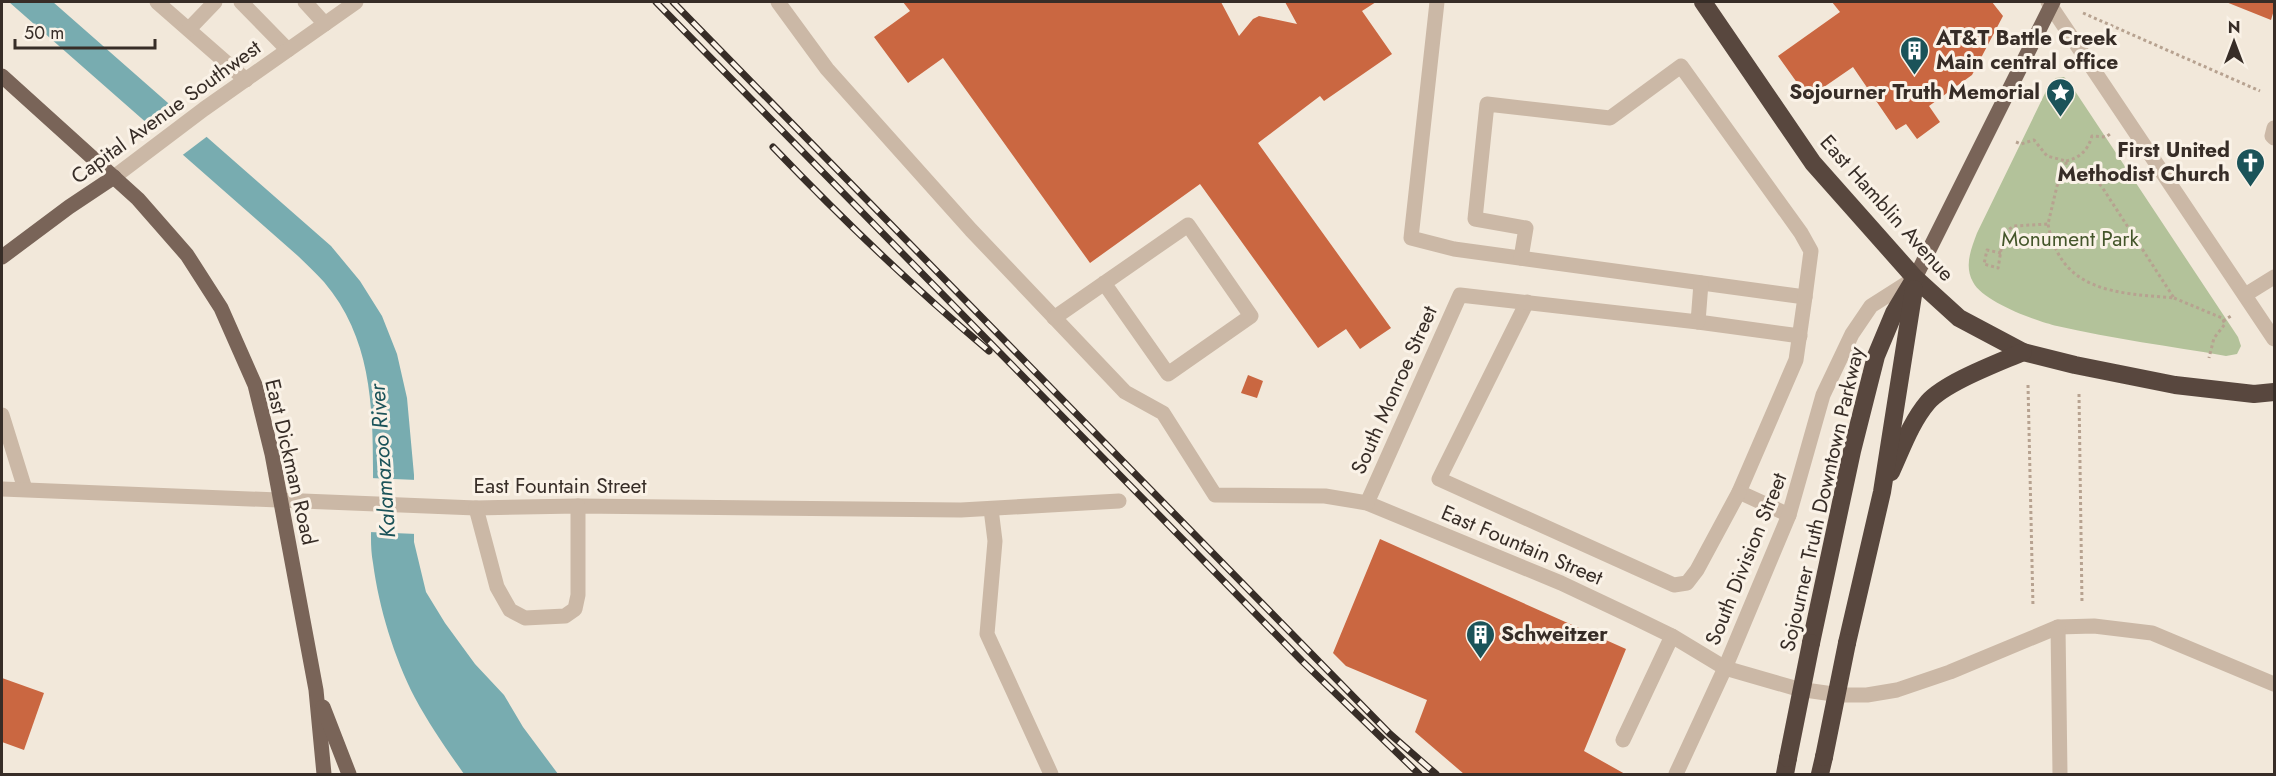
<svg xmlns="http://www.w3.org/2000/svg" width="2276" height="776" viewBox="0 0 2276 776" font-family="Jost,sans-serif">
<rect width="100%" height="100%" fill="#f2e8da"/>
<!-- green -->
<path fill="#b3c29a" d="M2064 77 2069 82 2238 337 2241 346 2237 354 2226 356C2170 346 2113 339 2057 326 2036 321 1983 302 1973 282 1964 266 1971 249 1977 233L2050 83 2056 78Z"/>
<!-- water -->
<path fill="#78acb0" d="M9 2H53L331 246 360 281 382 316 397 354 407 398 414 475V542L426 592 445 623 475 664 504 695 523 727 558 774H464C447 750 429 724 415 698 394 657 379 608 373 563 369 541 372 517 373 495 373 420 376 343 324 282 316 273 307 265 298 256Z"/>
<!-- pier -->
<g fill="#f2e8da">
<polygon points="172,102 209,135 180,157 142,123"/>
<polygon points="370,478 417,480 417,534 369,532"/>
</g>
<!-- building -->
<g fill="#ca6741">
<polygon points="903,2 1221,2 1239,36 1253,19 1259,16 1297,24 1285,2 1376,2 1362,11 1392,54 1324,101 1320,96 1258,143 1391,328 1360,349 1346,329 1318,348 1200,184 1090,263 943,58 908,83 874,37 910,11"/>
<polygon points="1832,2 1992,2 2003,16 1972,75 1929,106 1940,122 1917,139 1906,124 1896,130 1853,67 1808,98 1778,56 1840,12"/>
<polygon points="2226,2 2274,2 2274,10 2271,20"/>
<polygon points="1248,375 1263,381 1257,398 1241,393"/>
<polygon points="1380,539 1626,649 1584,751 1625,774 1464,774 1415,732 1427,700 1346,666 1333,653"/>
<polygon points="2,678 44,693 24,750 2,742"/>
</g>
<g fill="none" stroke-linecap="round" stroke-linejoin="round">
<!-- path -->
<g stroke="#b7a290" stroke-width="3" stroke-dasharray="3 3" stroke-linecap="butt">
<polyline points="2083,13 2260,91"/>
<polyline points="2016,142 2021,144 2034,140 2047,156 2066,161 2066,167"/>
<path d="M2066 161C2080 158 2088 150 2092 136L2106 137 2110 134"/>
<path d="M2001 253 1987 250 1984 264 1998 268C2001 254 2001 232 2014 226L2048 224 2057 186 2066 167C2082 170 2091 175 2102 187L2174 298C2117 293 2061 293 2048 224"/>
<polyline points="2174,298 2222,318 2225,324 2214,338 2209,358"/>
<polyline points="2223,321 2231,316"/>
<polyline points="2028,385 2033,607"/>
<polyline points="2079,394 2082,603"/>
</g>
<!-- minor -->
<g stroke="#cbb8a6" stroke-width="15">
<polyline points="157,2 246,80"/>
<polyline points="241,2 288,50"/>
<polyline points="305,2 325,24"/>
<polyline points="778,2 827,69 971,230 1125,392 1163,413 1215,495 1325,496 1367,503 1561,583 1633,617 1672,636 1725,668 1798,689 1840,695 1867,695 1897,690 1950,672 2058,627 2094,626 2152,633 2274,684"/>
<polyline points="1437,2 1411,238 1454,249 1805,297 1796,360 1739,492 1789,515"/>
<polyline points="2048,2 2274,339"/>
<polyline points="189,29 215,2"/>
<polyline points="2274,128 2272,136 2274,138"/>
<polyline points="114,177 204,109 356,2"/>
<polyline points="1521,258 1526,228 1475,219 1487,104 1610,118 1681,66 1801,233 1811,251 1805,297"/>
<polyline points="2245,295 2274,277"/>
<polyline points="1527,302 1439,479 1674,585 1687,583 1697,570 1739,492"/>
<polyline points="1054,318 1188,225 1251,316 1168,374 1104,283"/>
<polyline points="1698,322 1800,336"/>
<polyline points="2,415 25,489"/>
<polyline points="2,489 476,508 578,506 961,510 1119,501"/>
<polyline points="1367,503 1460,295 1698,322 1701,283"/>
<polyline points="476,508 497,587 510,610 525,618 565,616 575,609 578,595 578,506"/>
<polyline points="991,509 995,541 987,634 1051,774"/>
<polyline points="2058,627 2060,774"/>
<polyline points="1623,740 1672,636"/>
<polyline points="1676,774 1725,668 1789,515 1823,395 1852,334 1871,306 1915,278"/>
</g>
<!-- major -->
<g stroke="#796458" stroke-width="15">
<polyline points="2,76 138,199 187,255 221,308 255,385 272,454 316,690 324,774"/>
<polyline points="2,257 69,207 114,177"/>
<polyline points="1915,278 2053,2"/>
<polyline points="323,707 349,774"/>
</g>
<!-- highway -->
<g stroke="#58473e" stroke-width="18">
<polyline points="1703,2 1813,163 1915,278 1959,318 2023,352 2075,365 2175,385 2254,394 2274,392"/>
<path d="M1891 472C1902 448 1911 422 1928 402 1946 382 1998 363 2023 352"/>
<polyline points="1811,643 1852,451 1876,356 1894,313 1915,278"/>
<polyline points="1847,643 1882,492 1914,289"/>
<polyline points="1785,774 1788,758"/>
<polyline points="1820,774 1824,757"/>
</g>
<defs>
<g id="rail">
<polyline points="656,2 1302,661 1419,774"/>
<polyline points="673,2 1390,734 1436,774"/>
<path d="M773 147C842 219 913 287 989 351"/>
</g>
</defs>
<!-- rail casing -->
<use href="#rail" stroke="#372d27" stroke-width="7"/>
<!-- rail -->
<use href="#rail" stroke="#faf2e7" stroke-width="4.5" stroke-dasharray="14" stroke-linecap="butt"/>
<!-- highway-bridge -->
<g stroke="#58473e" stroke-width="18">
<polyline points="1824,757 1847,643"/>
<polyline points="1788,758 1811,643"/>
</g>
</g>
<!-- icons -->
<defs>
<symbol id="building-pin" viewBox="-11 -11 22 30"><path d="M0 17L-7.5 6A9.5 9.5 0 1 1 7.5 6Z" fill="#1b5359" stroke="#faf2e7"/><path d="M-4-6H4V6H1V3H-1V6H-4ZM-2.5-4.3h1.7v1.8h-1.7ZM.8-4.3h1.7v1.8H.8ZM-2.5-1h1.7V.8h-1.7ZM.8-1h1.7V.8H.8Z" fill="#fff"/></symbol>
<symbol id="sight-pin" viewBox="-11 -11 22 30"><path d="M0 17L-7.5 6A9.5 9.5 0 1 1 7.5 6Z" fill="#1b5359" stroke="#faf2e7"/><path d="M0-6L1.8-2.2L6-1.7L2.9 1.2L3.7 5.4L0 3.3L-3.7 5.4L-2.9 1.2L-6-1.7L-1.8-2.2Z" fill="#fff"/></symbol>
<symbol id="church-pin" viewBox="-11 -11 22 30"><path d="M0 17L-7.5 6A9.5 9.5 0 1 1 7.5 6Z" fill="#1b5359" stroke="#faf2e7"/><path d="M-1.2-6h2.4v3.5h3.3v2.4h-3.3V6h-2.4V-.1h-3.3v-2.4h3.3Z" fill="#fff"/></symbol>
</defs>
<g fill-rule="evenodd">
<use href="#building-pin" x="1898" y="34" width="33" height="45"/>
<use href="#sight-pin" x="2044" y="76" width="33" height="45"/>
<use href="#church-pin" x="2234" y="146" width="33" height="45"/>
<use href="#building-pin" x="1464" y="618" width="33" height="45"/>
</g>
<g text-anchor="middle" stroke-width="6" stroke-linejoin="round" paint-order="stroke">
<!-- poi labels -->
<g font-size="21" font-weight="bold" fill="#372d27" stroke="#faf2e7" text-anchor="start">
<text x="1936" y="45">AT&amp;T Battle Creek<tspan x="1936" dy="24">Main central office</tspan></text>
<text x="2040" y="99" text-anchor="end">Sojourner Truth Memorial</text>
<text x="2230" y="157" text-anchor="end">First United<tspan x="2230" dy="24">Methodist Church</tspan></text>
<text x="1501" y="641">Schweitzer</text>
</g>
<!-- street labels -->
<g font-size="21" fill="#372d27" stroke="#faf2e7">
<text transform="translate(166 112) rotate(-36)" y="7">Capital Avenue Southwest</text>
<text transform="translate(1887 208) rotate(48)" y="7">East Hamblin Avenue</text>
<text transform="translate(1394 390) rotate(-66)" y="7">South Monroe Street</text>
<text transform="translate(291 462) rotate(77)" y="7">East Dickman Road</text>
<text x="560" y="493">East Fountain Street</text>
<text transform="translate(1822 499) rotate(-77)" y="7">Sojourner Truth Downtown Parkway</text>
<text transform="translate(1522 545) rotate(23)" y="7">East Fountain Street</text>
<text transform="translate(1746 559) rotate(-68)" y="7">South Division Street</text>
</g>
<!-- park labels -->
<g font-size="21" fill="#44562a" stroke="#faf2e7">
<text x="2070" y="246">Monument Park</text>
</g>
<!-- water labels -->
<g font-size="22" font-style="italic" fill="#1b5359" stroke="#faf2e7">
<text transform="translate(382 461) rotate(-94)" y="8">Kalamazoo River</text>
</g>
</g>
<!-- border -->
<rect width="2276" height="776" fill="none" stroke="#372d27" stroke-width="6"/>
<!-- north arrow -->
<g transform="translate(2234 42)" stroke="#faf2e7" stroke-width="4.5" paint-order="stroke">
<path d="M0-4.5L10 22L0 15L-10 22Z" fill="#372d27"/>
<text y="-9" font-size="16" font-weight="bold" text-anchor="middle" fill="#372d27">N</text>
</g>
<!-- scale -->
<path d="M15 39v9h140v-9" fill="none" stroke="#372d27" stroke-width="3"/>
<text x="24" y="39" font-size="18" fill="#372d27" stroke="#faf2e7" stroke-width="4.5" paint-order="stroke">50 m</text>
</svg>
